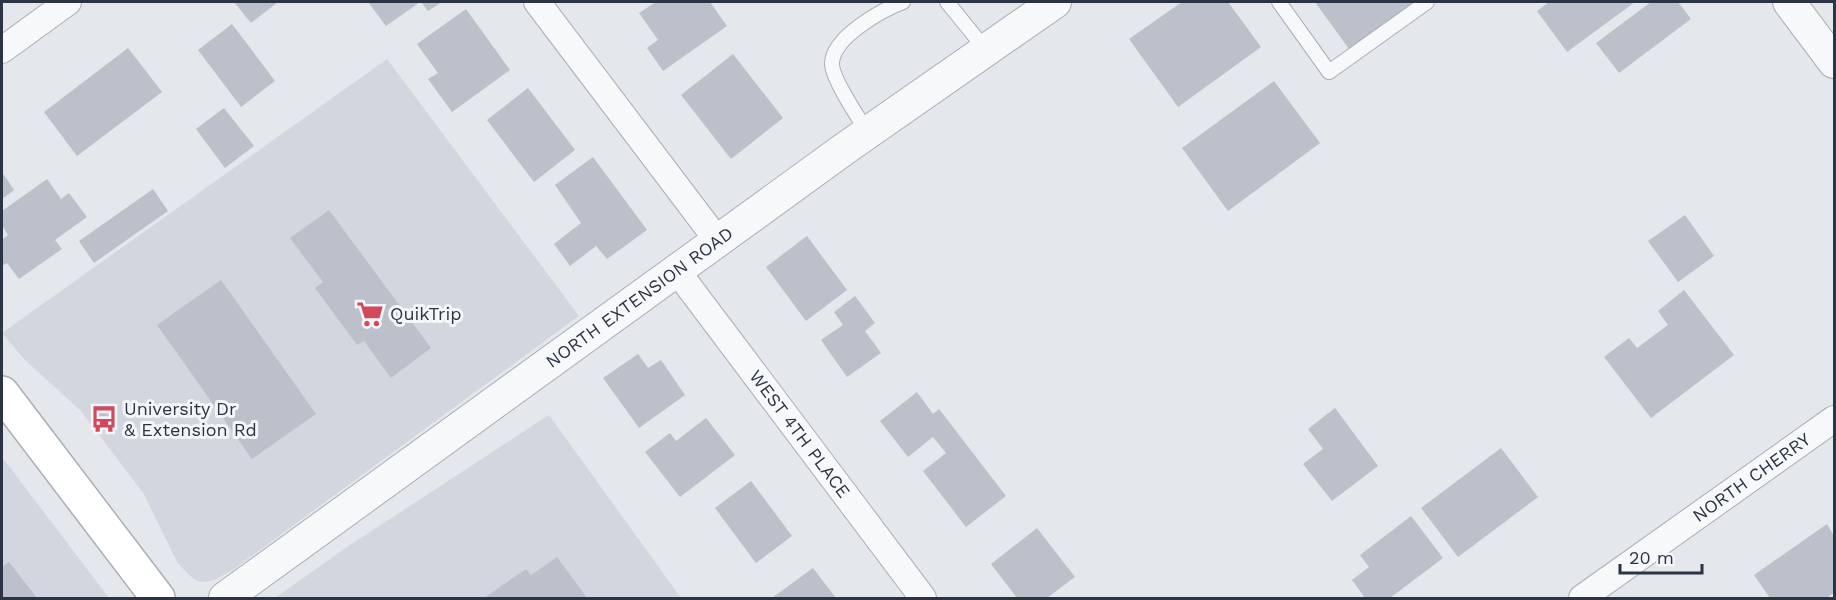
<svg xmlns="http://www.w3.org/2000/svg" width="1836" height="600" viewBox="0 0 1836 600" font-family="'Work Sans',sans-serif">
<rect width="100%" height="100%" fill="#e4e7ec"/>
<!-- built -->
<g fill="#d2d6de">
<polygon points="387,59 579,316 231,571 214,580 205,582 197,581 189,575 177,562 144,494 81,411 25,360 2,333"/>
<polygon points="549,415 681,598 275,598 344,549"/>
<polygon points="2,457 109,598 2,598"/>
</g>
<!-- building -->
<g fill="#bbc0ca">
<polygon points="234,2 278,2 251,23"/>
<polygon points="368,2 420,2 386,26"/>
<polygon points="421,2 442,2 428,11"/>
<polygon points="656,2 710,2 727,26 663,71 647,48 658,40 639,13"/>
<polygon points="1182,2 1228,2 1261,47 1178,107 1129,39"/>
<polygon points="1315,2 1416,2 1349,49"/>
<polygon points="1549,2 1635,2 1567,52 1537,11"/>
<polygon points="1651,2 1678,2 1691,19 1619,73 1596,43"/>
<polygon points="466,9 510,70 452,112 428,79 438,73 417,44"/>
<polygon points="232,24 275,81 241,107 198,50"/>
<polygon points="128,48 162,92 77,156 44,112"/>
<polygon points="733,54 783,118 731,159 681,95"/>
<polygon points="1274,81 1320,143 1228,211 1182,148"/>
<polygon points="528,88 575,150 534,182 487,120"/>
<polygon points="224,108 254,146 225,168 196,129"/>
<polygon points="593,157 647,230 607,259 596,246 570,266 554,244 581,223 555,185"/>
<polygon points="2,172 14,190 2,199"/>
<polygon points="47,179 61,199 69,193 87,217 55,240 62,249 19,279 7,263 2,266 2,240 8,235 2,225 2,211"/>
<polygon points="153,189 168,211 94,263 79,241"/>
<polygon points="329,210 431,348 391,378 364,341 357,345 315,288 323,282 290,238"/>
<polygon points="1685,215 1714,256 1678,282 1648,241"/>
<polygon points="807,236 847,290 806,321 766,267"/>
<polygon points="221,280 316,414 252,459 157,325"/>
<polygon points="1684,290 1734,355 1651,418 1604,357 1629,338 1637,348 1668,325 1658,311"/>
<polygon points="855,296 875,323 865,331 881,353 847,377 821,340 843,325 834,312"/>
<polygon points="638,354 648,368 661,360 685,395 639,428 603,378"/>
<polygon points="917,392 933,414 939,409 1006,496 966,527 923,471 946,453 933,437 908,457 880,421"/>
<polygon points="102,405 115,424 106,431 92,413"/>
<polygon points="1335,408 1378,466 1332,501 1303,464 1323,449 1308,429"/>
<polygon points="706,418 735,455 680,497 645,452 670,433 676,441"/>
<polygon points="1501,448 1538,497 1458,557 1421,508"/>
<polygon points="751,481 792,536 756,563 715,508"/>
<polygon points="1411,516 1443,558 1390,598 1365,598 1352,580 1369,567 1360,555"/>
<polygon points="1827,524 1834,536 1834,593 1826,598 1770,598 1754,575"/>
<polygon points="1037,528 1075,577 1047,598 1017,598 991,564"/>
<polygon points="557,557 587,598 484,598 526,569 531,575"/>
<polygon points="9,562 37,598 2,598 2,567"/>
<polygon points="813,568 836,598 772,598"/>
</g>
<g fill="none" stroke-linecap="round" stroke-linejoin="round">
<defs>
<g id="service">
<polyline points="947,2 986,50"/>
<polyline points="1279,2 1329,72 1427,2"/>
<path d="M868 133C859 119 831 77 832 63 833 37 882 10 903 2"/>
</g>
<g id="minor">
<polyline points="537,2 718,241"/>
<polyline points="2,50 68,2"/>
<path id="s1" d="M677 271 923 598"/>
<path id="s2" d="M1582 598 1834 419"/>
</g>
<g id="tertiary">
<polyline points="1789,2 1834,62"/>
<path id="s3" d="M225 598 847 147 1055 2"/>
</g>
<polyline id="secondary" points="2,393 158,598"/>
</defs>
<!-- service casing -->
<use href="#service" stroke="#a9aeb7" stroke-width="16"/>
<!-- minor casing -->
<use href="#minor" stroke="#a9aeb7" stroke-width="28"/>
<!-- tertiary casing -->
<use href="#tertiary" stroke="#a9aeb7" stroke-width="34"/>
<!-- secondary casing -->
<use href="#secondary" stroke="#a9aeb7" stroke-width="36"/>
<!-- service -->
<use href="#service" stroke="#f7f8fa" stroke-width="14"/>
<!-- minor -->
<use href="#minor" stroke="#f7f8fa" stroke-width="26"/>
<!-- tertiary -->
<use href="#tertiary" stroke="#f7f8fa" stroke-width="32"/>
<!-- secondary -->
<use href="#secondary" stroke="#fff" stroke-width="33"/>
</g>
<!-- icons -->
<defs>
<symbol id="supermarket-bare" viewBox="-9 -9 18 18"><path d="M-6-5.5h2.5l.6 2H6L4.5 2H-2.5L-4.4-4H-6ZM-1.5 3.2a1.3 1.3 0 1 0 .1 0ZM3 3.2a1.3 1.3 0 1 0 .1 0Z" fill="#d1495b" stroke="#f4f6f9" stroke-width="2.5" paint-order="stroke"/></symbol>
<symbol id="bus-bare" viewBox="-9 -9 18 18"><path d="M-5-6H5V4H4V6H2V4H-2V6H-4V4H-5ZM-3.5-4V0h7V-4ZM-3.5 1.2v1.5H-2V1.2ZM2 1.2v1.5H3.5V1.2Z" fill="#d1495b" stroke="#f4f6f9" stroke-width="2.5" paint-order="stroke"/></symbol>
</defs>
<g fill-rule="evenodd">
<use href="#supermarket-bare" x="351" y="295" width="38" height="38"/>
<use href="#bus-bare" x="85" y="400" width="38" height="38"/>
</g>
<g text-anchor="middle" stroke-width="6" stroke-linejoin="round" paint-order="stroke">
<!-- street labels -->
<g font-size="18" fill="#2b3445" stroke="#f4f6f9">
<text dy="6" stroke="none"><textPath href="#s3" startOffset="512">NORTH EXTENSION ROAD</textPath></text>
<text dy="6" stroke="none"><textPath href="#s1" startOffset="204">WEST 4TH PLACE</textPath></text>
<text dy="6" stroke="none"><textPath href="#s2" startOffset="208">NORTH CHERRY</textPath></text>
</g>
<!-- poi labels -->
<g font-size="18" fill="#2b3445" stroke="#f4f6f9" text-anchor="start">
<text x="390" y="320">QuikTrip</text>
<text x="124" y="415">University Dr<tspan x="124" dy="21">&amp; Extension Rd</tspan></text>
</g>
</g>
<!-- border -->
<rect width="1836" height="600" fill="none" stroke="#2b3445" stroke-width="6"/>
<!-- scale -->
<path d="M1620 564v9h82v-9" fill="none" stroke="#2b3445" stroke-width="3"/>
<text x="1629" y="564" font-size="18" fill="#2b3445" stroke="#f4f6f9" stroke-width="4.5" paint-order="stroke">20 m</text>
</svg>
